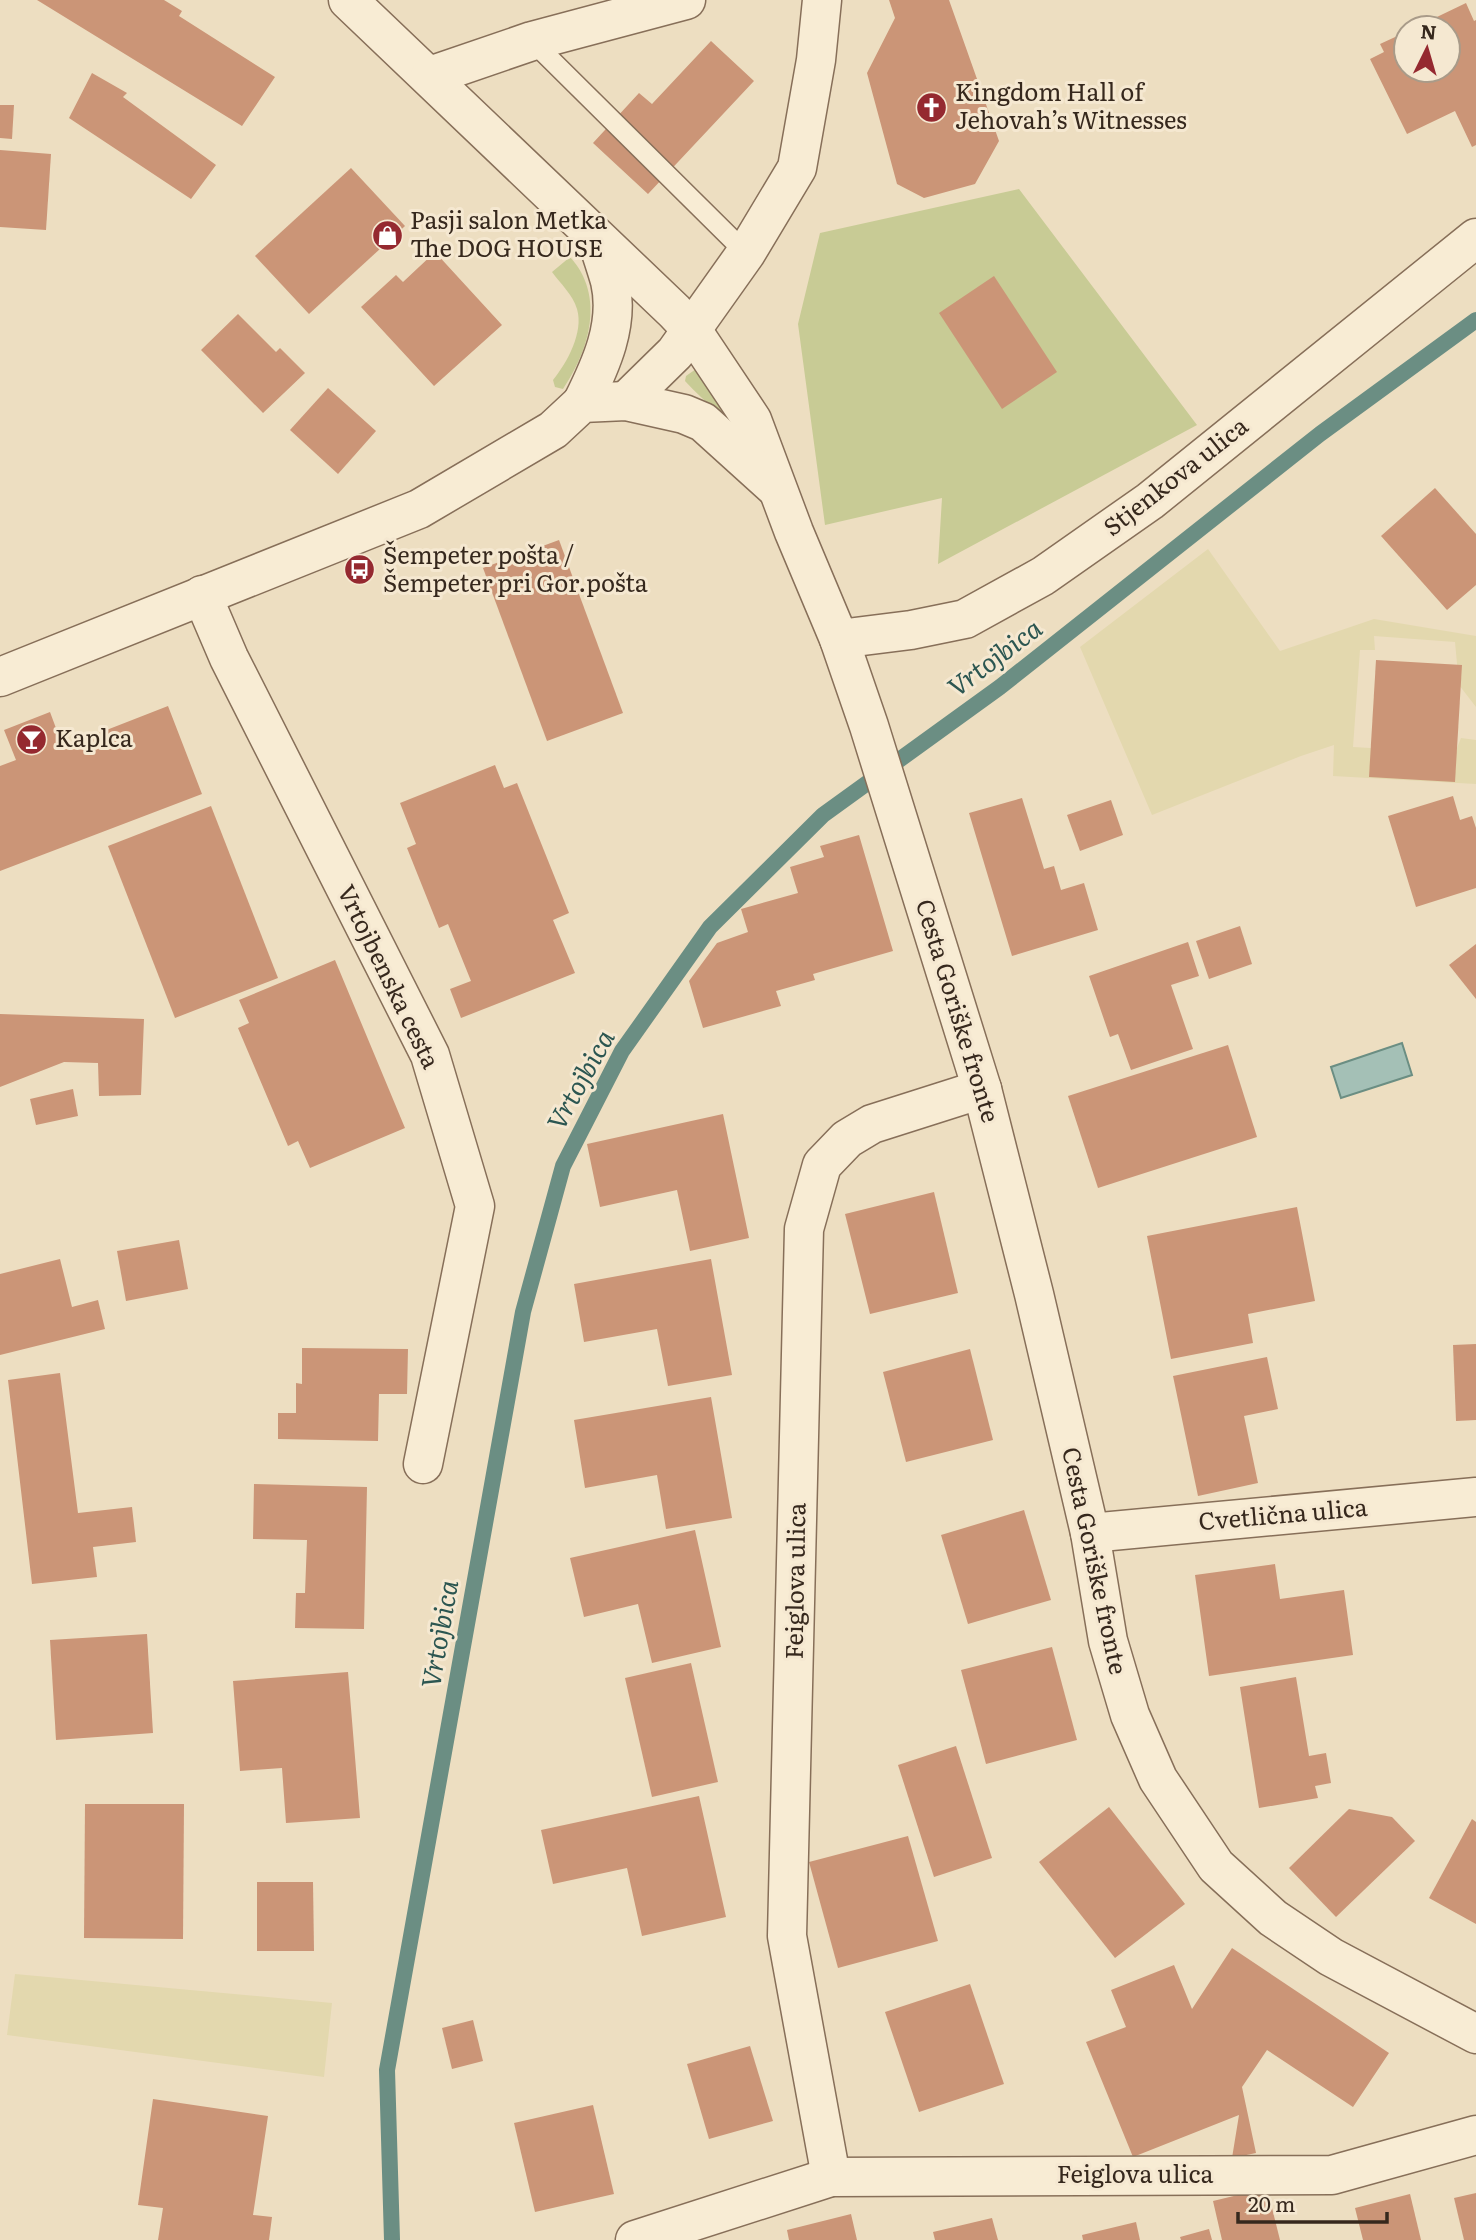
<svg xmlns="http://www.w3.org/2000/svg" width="1476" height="2240" viewBox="0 0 1476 2240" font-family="Literata,serif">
<rect width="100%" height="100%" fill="#eddec1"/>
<!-- farmland -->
<g fill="#e3d8ae">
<polygon points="1208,549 1280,651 1374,619 1476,636 1476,707 1459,685 1455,642 1374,636 1375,650 1360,650 1353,747 1455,753 1461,738 1476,740 1476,784 1333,776 1334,745 1301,756 1152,815 1080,647"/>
<polygon points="15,1974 332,2003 324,2077 7,2035"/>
</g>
<!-- green -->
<g fill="#c8cb95">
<polygon points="1019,189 1197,425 938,564 942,498 825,525 798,324 820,233"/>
<path d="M570 257C606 296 589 351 563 389L555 387 553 380C567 363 584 332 577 309 573 295 560 283 552 272Z"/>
<path d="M696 369 757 446C734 425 705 403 685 381L686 376Z"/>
</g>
<!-- water -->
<polygon fill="#a4c0b6" stroke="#6b8e83" stroke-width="2" points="1402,1043 1412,1075 1341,1098 1331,1067"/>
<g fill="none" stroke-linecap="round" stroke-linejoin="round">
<!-- stream -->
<polyline stroke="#6b8e83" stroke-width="16" points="392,2240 387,2070 523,1312 563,1166 622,1051 710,927 823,815 1000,687 1320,434 1476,320"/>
</g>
<!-- building -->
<g fill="#cb9577">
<polygon points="37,0 164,0 182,11 179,16 275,77 242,126"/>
<polygon points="889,0 949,0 999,141 975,184 924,198 897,184 867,73 895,18"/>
<polygon points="1466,3 1474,21 1476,20 1476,145 1472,147 1455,111 1407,134 1370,59 1384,52 1380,44 1406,32 1406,70 1448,70 1448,28 1414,28"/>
<polygon points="711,41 754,81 648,194 593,143 639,93 652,104"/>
<polygon points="92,73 127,93 123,97 216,165 191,199 69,118"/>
<polygon points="0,105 14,105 12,139 0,138"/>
<polygon points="0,150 51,154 46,230 0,227"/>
<polygon points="351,168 405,226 309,314 255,256"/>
<polygon points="435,252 502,325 434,386 361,307 396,275 403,282"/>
<polygon points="994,276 1057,372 1002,409 939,313"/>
<polygon points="238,314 276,352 280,348 305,373 263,413 201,350"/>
<polygon points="328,388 376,431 338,474 290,430"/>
<polygon points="1435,488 1476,534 1476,585 1447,610 1381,536"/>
<polygon points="559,540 623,713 547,741 483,568"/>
<polygon points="1376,660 1462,665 1455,782 1369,777"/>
<polygon points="168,706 202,794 0,871 0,766 16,760 4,730 50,712 63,747"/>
<polygon points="495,765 504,788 517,783 569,913 553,920 575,973 461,1018 450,989 471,981 448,924 439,928 407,848 416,844 400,803"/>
<polygon points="1453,796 1460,820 1472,816 1476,828 1476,888 1416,907 1388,816"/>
<polygon points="1022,798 1044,869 1054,866 1061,890 1084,883 1098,930 1012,956 969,813"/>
<polygon points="1111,800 1123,835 1080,851 1067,815"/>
<polygon points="211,806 278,978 175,1018 108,846"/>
<polygon points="859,835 893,951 813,974 815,980 776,991 781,1006 703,1028 689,981 717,943 748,932 741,909 798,893 790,867 824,857 820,846"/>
<polygon points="1240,926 1252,964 1209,979 1196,941"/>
<polygon points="1188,942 1199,976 1171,985 1193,1049 1131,1070 1118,1034 1110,1037 1089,976"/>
<polygon points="1476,944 1476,999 1449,965"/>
<polygon points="335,960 405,1128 310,1168 298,1141 288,1146 238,1028 249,1023 239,1000"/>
<polygon points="0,1014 144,1019 141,1095 99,1096 98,1063 64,1062 0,1087"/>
<polygon points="1228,1045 1257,1137 1098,1188 1068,1096"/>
<polygon points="73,1089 78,1116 36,1125 30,1099"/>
<polygon points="723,1114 749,1238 690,1251 677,1190 600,1207 587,1144"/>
<polygon points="934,1192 958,1293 870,1314 845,1214"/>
<polygon points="1297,1207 1315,1301 1248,1314 1253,1343 1171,1359 1147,1236"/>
<polygon points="179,1240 188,1289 126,1301 117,1251"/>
<polygon points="60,1259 72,1307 98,1300 105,1329 0,1355 0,1274"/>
<polygon points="711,1259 732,1375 668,1386 657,1329 584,1342 574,1284"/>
<polygon points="1476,1344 1476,1420 1456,1421 1453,1345"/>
<polygon points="302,1348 408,1349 407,1394 379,1394 378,1441 278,1439 278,1413 296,1413 296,1383 302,1384"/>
<polygon points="970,1349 993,1440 906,1462 883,1372"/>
<polygon points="1267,1357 1278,1409 1244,1416 1258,1483 1198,1496 1173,1376"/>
<polygon points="60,1373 78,1513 132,1507 136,1542 93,1547 97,1577 32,1584 8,1380"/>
<polygon points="711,1397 732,1518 666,1529 657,1475 585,1488 574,1420"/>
<polygon points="254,1484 367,1487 364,1629 295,1628 296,1593 305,1593 307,1540 253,1539"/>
<polygon points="1024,1510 1051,1600 968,1624 941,1535"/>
<polygon points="695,1530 721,1647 652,1663 638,1604 584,1617 570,1558"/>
<polygon points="1275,1564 1280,1599 1344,1590 1353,1655 1209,1676 1195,1575"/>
<polygon points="147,1634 153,1733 56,1740 50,1640"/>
<polygon points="1052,1647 1077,1740 986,1764 961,1670"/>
<polygon points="691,1663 718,1782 652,1797 625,1678"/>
<polygon points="348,1672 360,1818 286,1823 282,1768 240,1771 233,1681"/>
<polygon points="1296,1677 1309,1756 1326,1753 1331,1783 1315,1786 1318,1798 1259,1808 1240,1687"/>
<polygon points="956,1746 992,1858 934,1877 898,1765"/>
<polygon points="699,1796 726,1917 642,1936 627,1868 553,1884 541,1830"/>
<polygon points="85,1804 184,1804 183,1939 84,1938"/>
<polygon points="1109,1807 1185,1904 1115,1958 1039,1862"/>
<polygon points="1349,1809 1392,1817 1415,1841 1336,1917 1289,1868"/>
<polygon points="1472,1819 1476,1822 1476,1924 1429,1898"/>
<polygon points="908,1836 938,1941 838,1968 809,1862"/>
<polygon points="257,1882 313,1882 314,1951 257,1951"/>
<polygon points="1232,1948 1389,2053 1353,2107 1267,2050 1242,2087 1256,2153 1232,2158 1239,2115 1133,2157 1086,2042 1126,2027 1111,1990 1174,1965 1192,2009"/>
<polygon points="970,1984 1004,2084 919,2112 885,2012"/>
<polygon points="473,2020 483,2061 452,2069 442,2028"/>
<polygon points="750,2046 773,2121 709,2139 687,2064"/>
<polygon points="153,2099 268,2116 253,2215 272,2217 269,2240 158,2240 163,2208 138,2205"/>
<polygon points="593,2105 614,2194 535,2212 514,2123"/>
<polygon points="1267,2188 1280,2240 1222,2240 1213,2201"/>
<polygon points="1476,2193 1476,2240 1464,2240 1454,2198"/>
<polygon points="1410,2194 1421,2240 1363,2240 1355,2208"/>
<polygon points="851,2214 857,2240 789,2240 787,2230"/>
<polygon points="992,2218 998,2240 935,2240 933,2232"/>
<polygon points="1136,2222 1140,2240 1083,2240 1082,2235"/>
<polygon points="1209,2229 1212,2240 1181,2240 1180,2237"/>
</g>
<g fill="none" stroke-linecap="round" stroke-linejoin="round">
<defs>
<polyline id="service" points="532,41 746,253"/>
<g id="minor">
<polyline points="348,0 674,311 692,330 752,420 794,532 839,639 869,726 982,1089 1034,1294 1090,1533 1108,1641 1130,1715 1158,1779 1216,1866 1273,1918 1331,1957 1476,2034"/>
<polyline points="430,76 532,41 686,0"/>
<polyline points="626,401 675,353 746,253 797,168 816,60 822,0"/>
<path d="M582 403C601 365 620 324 610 281 606 267 601 253 597 239"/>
<polyline points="202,595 229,658 430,1055 475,1206 423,1464"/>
<polyline points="839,639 911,630 965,619 1043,576 1150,501 1476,238"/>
<polyline points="0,677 419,509 553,430 582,403 626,401 684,414 703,422 776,488"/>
<polyline points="1090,1533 1476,1497"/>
<polyline points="831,2177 787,1936 804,1229 822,1165 847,1139 872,1124 982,1089"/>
<polyline points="635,2240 831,2177 1332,2175 1476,2135"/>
</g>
</defs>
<!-- service casing -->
<use href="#service" stroke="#876f59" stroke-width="22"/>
<!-- minor casing -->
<use href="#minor" stroke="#876f59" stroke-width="41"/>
<!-- service -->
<use href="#service" stroke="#f8ecd4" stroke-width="19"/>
<!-- minor -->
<use href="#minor" stroke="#f8ecd4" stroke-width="38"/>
</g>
<!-- icons -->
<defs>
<symbol id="church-disc" viewBox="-11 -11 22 22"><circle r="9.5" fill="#952930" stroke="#f5e8d1"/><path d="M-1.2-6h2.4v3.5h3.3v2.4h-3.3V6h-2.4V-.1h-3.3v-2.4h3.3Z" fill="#fff"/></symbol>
<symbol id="shop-disc" viewBox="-11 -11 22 22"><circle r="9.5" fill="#952930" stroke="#f5e8d1"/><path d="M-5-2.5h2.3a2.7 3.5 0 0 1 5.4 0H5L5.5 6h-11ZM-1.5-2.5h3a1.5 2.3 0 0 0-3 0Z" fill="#fff"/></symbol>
<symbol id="bus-disc" viewBox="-11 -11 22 22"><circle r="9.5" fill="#952930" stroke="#f5e8d1"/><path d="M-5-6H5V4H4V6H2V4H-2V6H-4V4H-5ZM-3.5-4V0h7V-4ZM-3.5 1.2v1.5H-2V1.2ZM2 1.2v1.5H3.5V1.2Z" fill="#fff"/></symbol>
<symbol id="bar-disc" viewBox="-11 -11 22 22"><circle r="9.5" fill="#952930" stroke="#f5e8d1"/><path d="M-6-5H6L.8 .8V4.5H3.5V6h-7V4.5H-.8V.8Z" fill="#fff"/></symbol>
</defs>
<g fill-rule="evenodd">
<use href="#church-disc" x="914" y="90" width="35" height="35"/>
<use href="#shop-disc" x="370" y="218" width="35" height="35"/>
<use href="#bus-disc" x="342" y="552" width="35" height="35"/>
<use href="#bar-disc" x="14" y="722" width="35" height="35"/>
</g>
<g text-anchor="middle" stroke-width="6" stroke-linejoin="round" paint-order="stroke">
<!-- poi labels -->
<g font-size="24" fill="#36281d" stroke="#f5e8d1" text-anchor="start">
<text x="955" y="101">Kingdom Hall of<tspan x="955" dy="28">Jehovah’s Witnesses</tspan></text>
<text x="410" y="229">Pasji salon Metka<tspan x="410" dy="28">The DOG HOUSE</tspan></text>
<text x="383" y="564">Šempeter pošta /<tspan x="383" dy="28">Šempeter pri Gor.pošta</tspan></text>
<text x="55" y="747">Kaplca</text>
</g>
<!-- street labels -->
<g font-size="24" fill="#36281d" stroke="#f5e8d1">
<text transform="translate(1176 477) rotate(-38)" y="8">Stjenkova ulica</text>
<text transform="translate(388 977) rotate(64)" y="8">Vrtojbenska cesta</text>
<text transform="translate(957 1011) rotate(73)" y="8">Cesta Goriške fronte</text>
<text transform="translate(1283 1515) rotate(-5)" y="8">Cvetlična ulica</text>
<text transform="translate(1094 1561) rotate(78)" y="8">Cesta Goriške fronte</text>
<text transform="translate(796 1581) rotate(-89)" y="8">Feiglova ulica</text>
<text x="1135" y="2183">Feiglova ulica</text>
</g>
<!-- water labels -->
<g font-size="26" font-style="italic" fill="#2c5651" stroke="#f5e8d1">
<text transform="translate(995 658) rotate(-37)" y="9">Vrtojbica</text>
<text transform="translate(581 1080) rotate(-61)" y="9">Vrtojbica</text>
<text transform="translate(440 1634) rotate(-80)" y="9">Vrtojbica</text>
</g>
</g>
<!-- north arrow -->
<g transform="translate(1427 49) rotate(5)"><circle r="33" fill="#f5e8d1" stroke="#a99b89" stroke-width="2"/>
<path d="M0-5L12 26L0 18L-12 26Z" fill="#952930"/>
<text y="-10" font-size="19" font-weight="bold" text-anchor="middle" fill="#36281d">N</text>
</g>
<!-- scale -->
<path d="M1238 2212v10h149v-10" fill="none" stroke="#36281d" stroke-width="3.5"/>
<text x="1248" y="2212" font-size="21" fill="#36281d" stroke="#f5e8d1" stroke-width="5" paint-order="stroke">20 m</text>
</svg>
